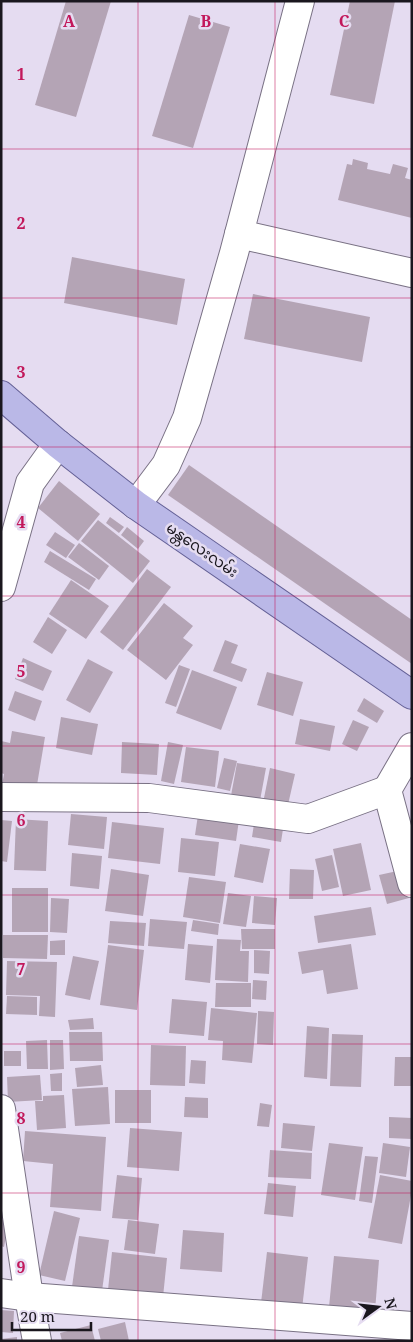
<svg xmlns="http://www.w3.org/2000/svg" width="413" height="1342" viewBox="0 0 413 1342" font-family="'Noto Serif','Noto Sans Myanmar',serif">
<rect width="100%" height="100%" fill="#e5dcf1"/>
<!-- building -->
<g fill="#b4a4b5">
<polygon points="66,1 111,1 76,117 35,105"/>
<polygon points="350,1 395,1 374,104 330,95"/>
<polygon points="189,15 230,27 193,148 152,136"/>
<polygon points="353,159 368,163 367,169 390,174 393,164 408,168 405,178 412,180 412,218 338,200 347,164 352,165"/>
<polygon points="72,257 185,279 177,325 64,303"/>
<polygon points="253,294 370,317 362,362 244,339"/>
<polygon points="189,465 412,620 412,664 168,495"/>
<polygon points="59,481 100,514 78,541 38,508"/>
<polygon points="110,517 124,527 119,533 106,523"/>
<polygon points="98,520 150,561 133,583 81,541"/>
<polygon points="127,527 144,541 138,549 121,535"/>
<polygon points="55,532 75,545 66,558 46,545"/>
<polygon points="79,543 109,566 99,580 68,557"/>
<polygon points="50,551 96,579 89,590 44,562"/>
<polygon points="147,569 171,587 123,650 100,632"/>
<polygon points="71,580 109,606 86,639 49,614"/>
<polygon points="164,603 193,626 183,638 193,645 166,680 127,650"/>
<polygon points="48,617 67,630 52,654 33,642"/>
<polygon points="225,640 238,645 231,663 247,669 242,682 213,671"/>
<polygon points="23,658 52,671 43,691 15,679"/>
<polygon points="88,659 113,672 90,713 66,700"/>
<polygon points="179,665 190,669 176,707 165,703"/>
<polygon points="192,670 237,687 221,730 176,713"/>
<polygon points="267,672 303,682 293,716 257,705"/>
<polygon points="15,691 42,701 35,721 8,710"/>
<polygon points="364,698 384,711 377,723 357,711"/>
<polygon points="61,717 98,724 92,755 56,748"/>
<polygon points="300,719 335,726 330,751 295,744"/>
<polygon points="353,720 369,727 357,751 342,744"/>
<polygon points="12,731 45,737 36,791 2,785 4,774 1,773 1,741 10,743"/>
<polygon points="122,742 159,744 157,775 121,773"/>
<polygon points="168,742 183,745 174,784 161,781"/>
<polygon points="186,747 219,751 215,787 181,782"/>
<polygon points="224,758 237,761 230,791 217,788"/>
<polygon points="237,763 266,768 259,806 230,801"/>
<polygon points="270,768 295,774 287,809 263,803"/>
<polygon points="71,814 107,817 104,849 68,845"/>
<polygon points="198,815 239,820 236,841 195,835"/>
<polygon points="16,819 48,821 46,871 14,870"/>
<polygon points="1,820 12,821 7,862 1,861"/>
<polygon points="112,822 164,828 160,864 108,858"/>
<polygon points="254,824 283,829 281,842 252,837"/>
<polygon points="181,838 219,842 215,876 178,872"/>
<polygon points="361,843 371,890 343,896 333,849"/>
<polygon points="240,844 270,849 263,883 234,877"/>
<polygon points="72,853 102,856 99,889 70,886"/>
<polygon points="332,855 339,887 322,891 315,859"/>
<polygon points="111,869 149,875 143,916 105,911"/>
<polygon points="290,869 314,870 313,899 289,899"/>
<polygon points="402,870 409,898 387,904 379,875"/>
<polygon points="189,877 226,882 220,923 183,917"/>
<rect x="12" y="888" width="36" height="44"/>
<polygon points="228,893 251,896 246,927 223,924"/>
<polygon points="254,896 277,898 275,925 252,923"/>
<polygon points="51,898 69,899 67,933 50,932"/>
<polygon points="371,907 376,935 318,943 314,916"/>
<polygon points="150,919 187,922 184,949 148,946"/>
<polygon points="193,920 219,924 218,935 191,931"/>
<polygon points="110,921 146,923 144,946 108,943"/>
<polygon points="241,929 275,929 275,949 242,949"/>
<polygon points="3,935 48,935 47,959 3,958"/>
<polygon points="217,939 241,940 240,951 249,951 248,982 215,980"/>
<polygon points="65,940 65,955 50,955 50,941"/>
<polygon points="188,944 213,946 210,983 185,980"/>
<polygon points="351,944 358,989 327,994 323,970 302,974 298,952"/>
<polygon points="108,945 144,950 137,1010 100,1005"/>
<polygon points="254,950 270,951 269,974 254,973"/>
<polygon points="73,956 99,961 90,1000 65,995"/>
<polygon points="7,961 57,962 55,1017 39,1016 40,996 6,995"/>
<polygon points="253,980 267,981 266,1000 252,999"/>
<polygon points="216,983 251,983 251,1007 215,1007"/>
<polygon points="7,996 37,997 37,1015 6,1014"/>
<polygon points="172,999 207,1002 204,1036 169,1033"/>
<polygon points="211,1008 257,1013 252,1063 222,1060 223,1041 208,1040"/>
<polygon points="258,1011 274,1012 273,1045 257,1044"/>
<polygon points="93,1018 94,1029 70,1030 68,1020"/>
<polygon points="307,1026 329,1028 327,1079 304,1077"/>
<polygon points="69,1032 102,1032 103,1061 70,1061"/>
<polygon points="332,1034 363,1035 361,1087 330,1086"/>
<polygon points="47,1040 48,1069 27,1069 26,1041"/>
<polygon points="50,1040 63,1040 64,1069 50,1070"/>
<polygon points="151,1045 186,1046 185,1086 150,1085"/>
<rect x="4" y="1051" width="17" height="15"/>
<polygon points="395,1057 412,1057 412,1086 394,1086"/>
<polygon points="191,1060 206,1061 205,1084 189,1083"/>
<polygon points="101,1065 103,1085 77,1087 75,1068"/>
<polygon points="62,1073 62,1091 51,1091 50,1074"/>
<polygon points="40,1075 42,1100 8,1102 7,1077"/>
<polygon points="108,1087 110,1124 75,1126 72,1089"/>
<rect x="115" y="1090" width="36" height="33"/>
<polygon points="64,1095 66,1128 37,1130 35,1101 43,1101 43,1096"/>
<polygon points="185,1097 208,1098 208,1118 184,1117"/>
<polygon points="260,1103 272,1105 269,1127 257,1126"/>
<polygon points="389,1117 412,1118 412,1139 389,1138"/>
<polygon points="283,1123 315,1126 312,1151 281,1148"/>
<polygon points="130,1128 182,1132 179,1171 127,1167"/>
<polygon points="25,1131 106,1137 101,1211 50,1207 53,1164 23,1161"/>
<polygon points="329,1143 363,1147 355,1200 321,1195"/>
<polygon points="383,1143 410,1147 406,1177 379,1173"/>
<polygon points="270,1150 312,1153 311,1179 268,1177"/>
<polygon points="365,1156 378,1157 372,1203 359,1201"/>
<polygon points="117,1175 142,1178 138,1220 112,1218"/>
<polygon points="380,1175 412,1181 412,1190 402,1244 368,1238"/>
<polygon points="268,1183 296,1186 293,1217 264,1214"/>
<polygon points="54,1211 80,1218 65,1281 39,1275"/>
<polygon points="1,1220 9,1221 4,1247 1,1246"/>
<polygon points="128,1220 159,1224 155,1254 124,1250"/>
<polygon points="183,1230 224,1233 222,1272 180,1269"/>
<polygon points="79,1236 109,1240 102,1291 72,1287"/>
<polygon points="112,1252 167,1258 163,1297 108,1290"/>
<polygon points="267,1252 308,1257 302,1309 261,1303"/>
<polygon points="334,1256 379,1260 375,1311 329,1307"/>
<polygon points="1,1310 14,1311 13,1333 1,1332"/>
<polygon points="125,1322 129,1341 101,1341 98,1329"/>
<polygon points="91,1325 95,1341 62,1341 60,1333"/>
<polygon points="17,1337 17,1341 1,1341 1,1339"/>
</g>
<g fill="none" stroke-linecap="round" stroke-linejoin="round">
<defs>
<g id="minor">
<polyline points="239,234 412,273"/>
<polyline points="136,505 166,465 187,418 234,253 300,1"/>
<polyline points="1,587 30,483 58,444"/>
<polyline points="412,747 387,790 412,883"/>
<polyline points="1,797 149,798 308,819 387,790"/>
<polyline points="1,1109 29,1297 37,1341"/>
<polyline points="1,1293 29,1297 412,1326"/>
</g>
<polyline id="major" points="1,395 58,444 136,505 412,695"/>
</defs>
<!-- minor casing -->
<use href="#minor" stroke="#797184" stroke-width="30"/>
<!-- major casing -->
<use href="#major" stroke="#646096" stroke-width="30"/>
<!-- minor -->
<use href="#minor" stroke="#fff" stroke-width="28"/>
<!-- major -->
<use href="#major" stroke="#bab8e7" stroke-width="28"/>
</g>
<!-- grid -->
<path fill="none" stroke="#c2185b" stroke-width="1" stroke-opacity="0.55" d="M138 1V1341M275 1V1341M1 149H412M1 298H412M1 447H412M1 596H412M1 746H412M1 895H412M1 1044H412M1 1193H412"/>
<g text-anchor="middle" stroke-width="5" stroke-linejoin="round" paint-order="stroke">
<!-- street labels -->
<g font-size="15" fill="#1a171e" stroke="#e5dcf1">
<text transform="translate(202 550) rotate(35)" y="5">မန္တလေးလမ်း</text>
</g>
</g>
<g font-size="16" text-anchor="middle" font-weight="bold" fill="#c2185b" stroke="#e5dcf1" stroke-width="5" stroke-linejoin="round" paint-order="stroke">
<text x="69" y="27">A</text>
<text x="206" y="27">B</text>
<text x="344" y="27">C</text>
<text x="21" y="80">1</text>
<text x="21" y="229">2</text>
<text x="21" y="378">3</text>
<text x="21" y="528">4</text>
<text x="21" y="677">5</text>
<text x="21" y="826">6</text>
<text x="21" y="975">7</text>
<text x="21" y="1124">8</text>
<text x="21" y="1273">9</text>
</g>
<!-- border -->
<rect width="413" height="1342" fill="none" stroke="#1a171e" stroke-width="5"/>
<!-- north arrow -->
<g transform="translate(378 1307) rotate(75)" stroke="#e5dcf1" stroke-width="4" paint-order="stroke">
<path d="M0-4L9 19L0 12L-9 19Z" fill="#1a171e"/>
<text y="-8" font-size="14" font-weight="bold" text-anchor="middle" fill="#1a171e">N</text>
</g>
<!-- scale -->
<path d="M12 1322v8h79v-8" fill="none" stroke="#1a171e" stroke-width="2.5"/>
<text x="20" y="1322" font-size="15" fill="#1a171e" stroke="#e5dcf1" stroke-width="4" paint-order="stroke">20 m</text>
</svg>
